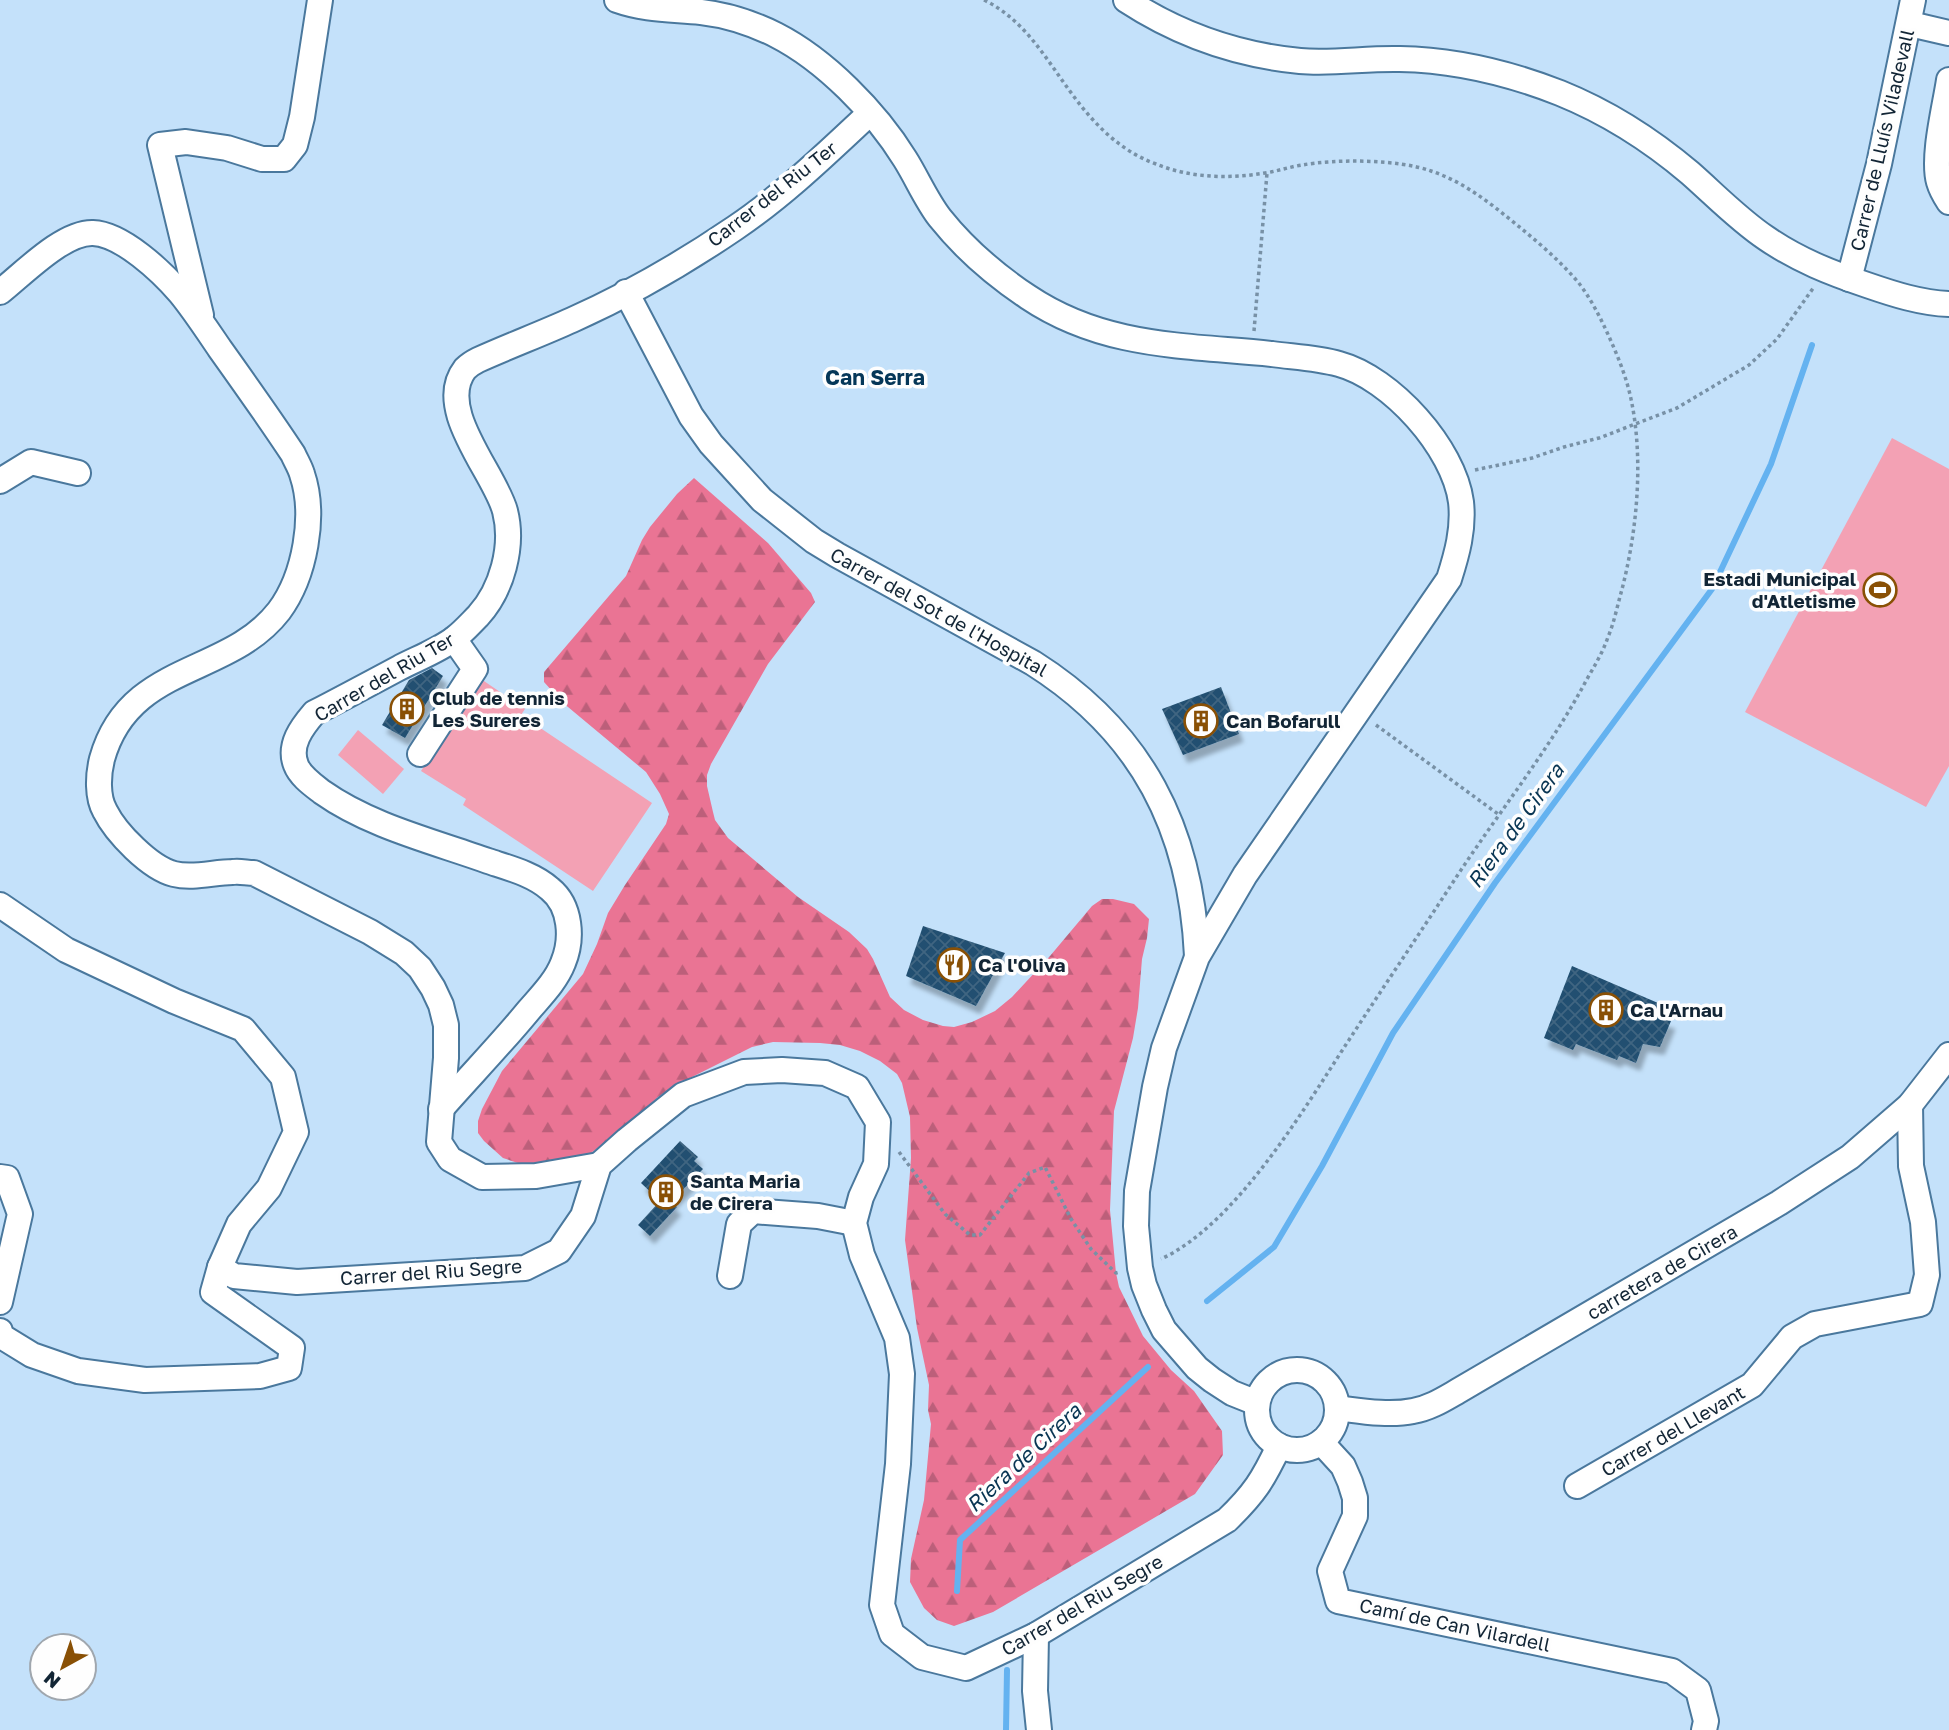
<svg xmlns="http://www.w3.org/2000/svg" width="1949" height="1730" viewBox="0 0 1949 1730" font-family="'Golos Text',sans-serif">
<defs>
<pattern id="forest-firs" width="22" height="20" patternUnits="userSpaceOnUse" patternTransform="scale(1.75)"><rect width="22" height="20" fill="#ea7494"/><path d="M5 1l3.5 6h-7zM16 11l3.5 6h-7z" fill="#bc5f7a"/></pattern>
<pattern id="building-cross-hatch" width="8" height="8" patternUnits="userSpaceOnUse" patternTransform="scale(1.75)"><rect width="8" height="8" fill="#214f71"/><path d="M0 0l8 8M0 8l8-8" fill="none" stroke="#3f6581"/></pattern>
<filter id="shadow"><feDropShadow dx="4.5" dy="8" stdDeviation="2" flood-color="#0004"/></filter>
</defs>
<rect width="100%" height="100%" fill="#c4e1fa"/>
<!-- grass -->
<g fill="#f3a1b4">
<polygon points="1892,438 1949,469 1949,766 1926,807 1745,712"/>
<polygon points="481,679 525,709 521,715 652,803 593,891 463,805 466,799 421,771"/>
<polygon points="358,730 404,769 383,794 338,755"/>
</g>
<!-- forest -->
<polygon fill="url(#forest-firs)" points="694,478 768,543 811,593 815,602 768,664 711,764 707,775 707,786 713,812 715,820 728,838 798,897 849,932 867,949 873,959 890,997 904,1010 923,1020 943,1026 954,1027 972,1022 995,1011 1012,997 1050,956 1092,906 1102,899 1113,899 1134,904 1149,919 1147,938 1142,959 1138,1008 1133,1038 1114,1111 1110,1210 1116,1273 1119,1287 1143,1336 1171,1370 1194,1391 1222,1431 1223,1455 1195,1494 993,1612 954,1626 937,1620 924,1608 910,1582 911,1559 924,1500 931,1424 928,1410 929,1385 917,1328 905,1240 911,1158 910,1117 902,1083 897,1074 880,1061 860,1051 840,1045 820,1043 773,1042 752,1047 674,1086 658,1097 621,1131 588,1155 536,1169 503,1158 484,1141 478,1133 478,1121 482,1109 502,1071 583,974 597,944 608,913 625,885 666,824 669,814 660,794 646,772 562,702 544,682 544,672 626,576 642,540 650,527 677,494"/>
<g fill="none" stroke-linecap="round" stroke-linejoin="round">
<!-- stream -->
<g stroke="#64b2f0" stroke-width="6">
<polyline points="1207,1301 1274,1247 1322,1166 1393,1033 1495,883 1712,589 1771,464 1812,345"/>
<polyline points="957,1591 960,1540 1148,1367"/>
<polyline points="1006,1730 1007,1670"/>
</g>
</g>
<!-- building -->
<g fill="url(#building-cross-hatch)" filter="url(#shadow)">
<polygon points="432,668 443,676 405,738 382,725 409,680"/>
<polygon points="1221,687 1239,734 1183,755 1162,709"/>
<polygon points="923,926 1005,953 976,1006 906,976"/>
<polygon points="1572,966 1658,1003 1657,1017 1671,1021 1660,1047 1643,1044 1636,1063 1619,1056 1617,1060 1576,1044 1573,1050 1544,1038"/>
<polygon points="680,1141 698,1157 694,1161 703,1169 671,1202 677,1207 650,1236 638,1225 660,1201 641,1183"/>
</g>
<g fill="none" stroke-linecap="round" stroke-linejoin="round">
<defs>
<g id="minor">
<path d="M617 0C645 10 672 9 701 12 727 15 752 23 776 35 825 60 876 112 905 159 917 178 926 200 940 218 964 248 995 275 1028 297 1104 348 1185 345 1272 354 1294 357 1317 358 1339 364 1391 378 1454 448 1461 502 1464 529 1457 554 1449 579L1245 875 1197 957 1164 1048 1155 1087 1137 1191 1136 1226 1140 1268 1144 1285 1154 1310 1164 1330 1197 1368 1212 1380 1232 1393 1257 1403"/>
<path d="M1126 0C1178 34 1238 55 1300 61 1333 64 1366 58 1400 59 1454 60 1509 73 1560 93 1607 112 1651 140 1690 173 1715 195 1739 220 1766 238 1798 260 1831 273 1867 285 1893 294 1921 303 1949 304"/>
<polyline points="1910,24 1949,33"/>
<path d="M1949 80C1945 107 1932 157 1939 182 1941 189 1945 196 1949 202"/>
<polyline points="1849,279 1879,164 1913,0"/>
<path d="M0 292C23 274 63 232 93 233 122 234 162 272 180 293 194 310 207 330 220 349 245 384 270 419 293 454 296 461 300 467 302 474 316 515 305 576 279 611 228 677 129 662 102 759 98 775 97 797 105 811 116 833 150 868 174 874 193 879 214 872 233 872 240 871 247 873 254 873L370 932 404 953 420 968 433 988 441 1005 446 1025V1058L439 1142 450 1159 482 1177 536 1176 599 1165"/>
<path d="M626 292 691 416 711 444 762 500 814 541 837 555 1033 663C1142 732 1191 829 1197 956"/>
<polyline points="201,315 160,145 186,142 227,148 262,159 284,159 295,145 302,117 320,0"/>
<polyline points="0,481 31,462 78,473"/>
<polyline points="420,754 475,669 454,639"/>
<path d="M0 905 66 950 174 1001 243 1029 283 1077 296 1132 269 1188 239 1224 220 1267 234 1276 297 1282 525 1268 559 1251 583 1216 599 1165 627 1140 683 1095 744 1072 782 1070 825 1073 857 1087 878 1122 876 1164 861 1197 854 1223 862 1255 897 1338 902 1374 898 1464 882 1605 892 1634 922 1657 966 1668 1036 1635 1227 1520C1254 1494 1263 1480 1279 1446"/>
<path d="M441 1109C470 1076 501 1044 529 1010 541 996 556 981 563 963 573 939 571 906 550 889 533 874 509 868 488 861 432 841 370 826 322 792 313 785 300 776 296 765 288 745 302 727 314 713 343 698 371 683 399 668 416 659 440 650 455 638 463 632 471 623 478 616 502 590 514 546 505 511 495 473 434 409 465 369 468 366 474 362 478 360 509 346 541 334 572 320 628 295 685 262 735 228 784 195 827 153 870 113"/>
<polyline points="0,1177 7,1178 20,1214 0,1302"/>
<polyline points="730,1276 739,1224 753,1211 818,1216 854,1223"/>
<polyline points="0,1331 1,1336 32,1355 78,1371 145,1380 260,1376 289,1368 292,1348 213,1292 220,1267"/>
<circle cx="1297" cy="1410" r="40"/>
<path d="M1337 1408C1361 1411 1389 1416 1413 1411 1430 1408 1444 1399 1458 1391L1779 1203 1850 1157 1910 1105 1949 1055"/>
<polyline points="1321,1442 1343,1466 1350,1482 1355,1498 1355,1516 1330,1571 1338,1601 1672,1671 1698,1690 1706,1721 1704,1730"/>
<polyline points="1577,1486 1752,1385 1792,1337 1815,1324 1920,1304 1927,1275 1923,1222 1911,1166 1910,1105"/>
<polyline points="1036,1635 1035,1691 1039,1730"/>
</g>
</defs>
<!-- minor casing -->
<use href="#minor" stroke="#4a789d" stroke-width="28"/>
<!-- path -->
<g stroke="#7891a6" stroke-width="3.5" stroke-dasharray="3.5 3.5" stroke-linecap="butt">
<path d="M984 0C1025 20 1046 59 1072 94 1094 124 1120 151 1156 164 1190 178 1229 179 1265 173 1278 171 1289 167 1302 165 1336 159 1398 159 1431 171 1464 182 1490 203 1517 225 1538 242 1560 261 1578 282 1589 296 1598 313 1606 330 1616 352 1626 375 1631 399 1644 460 1637 533 1621 593 1617 607 1614 623 1608 637 1603 652 1595 665 1587 679 1551 747 1502 808 1459 873 1422 930 1384 986 1347 1043 1302 1112 1236 1224 1161 1259"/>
<polyline points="1254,331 1267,173"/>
<polyline points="1475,470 1532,458 1564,447 1599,438 1677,408 1749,365 1777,339 1814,287"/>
<polyline points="1376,725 1498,814"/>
<polyline points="899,1152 945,1214 970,1235 980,1235 1029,1173 1045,1167 1071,1219 1091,1249 1116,1273 1120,1272"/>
</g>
<!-- minor -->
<use href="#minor" stroke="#fff" stroke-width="24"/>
</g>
<!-- icons -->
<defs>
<symbol id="stadium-ring" viewBox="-11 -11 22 22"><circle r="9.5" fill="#fefefe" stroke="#895005" stroke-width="1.5"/><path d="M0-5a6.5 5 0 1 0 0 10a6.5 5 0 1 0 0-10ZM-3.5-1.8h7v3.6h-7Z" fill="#895005"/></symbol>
<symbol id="building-ring" viewBox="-11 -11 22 22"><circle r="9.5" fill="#fefefe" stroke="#895005" stroke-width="1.5"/><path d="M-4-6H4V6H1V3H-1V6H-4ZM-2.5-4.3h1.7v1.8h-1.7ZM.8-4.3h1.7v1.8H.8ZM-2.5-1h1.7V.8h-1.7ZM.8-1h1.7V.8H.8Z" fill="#895005"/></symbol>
<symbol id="restaurant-ring" viewBox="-11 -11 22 22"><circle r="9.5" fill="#fefefe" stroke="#895005" stroke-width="1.5"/><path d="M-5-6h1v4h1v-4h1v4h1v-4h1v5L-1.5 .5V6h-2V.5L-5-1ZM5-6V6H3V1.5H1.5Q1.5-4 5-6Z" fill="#895005"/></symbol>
</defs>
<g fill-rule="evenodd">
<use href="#stadium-ring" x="1861" y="571" width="38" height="38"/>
<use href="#building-ring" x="388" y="690" width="38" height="38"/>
<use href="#building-ring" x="1182" y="702" width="38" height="38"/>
<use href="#restaurant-ring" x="935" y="946" width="38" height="38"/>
<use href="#building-ring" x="1587" y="991" width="38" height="38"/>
<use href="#building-ring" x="647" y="1173" width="38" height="38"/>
</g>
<g text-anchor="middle" stroke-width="7" stroke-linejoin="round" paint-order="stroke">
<!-- street labels -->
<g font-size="19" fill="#122535" stroke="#fefefe">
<text transform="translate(1882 140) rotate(-77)" y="7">Carrer de Lluís Viladevall</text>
<text transform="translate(772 194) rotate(-38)" y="7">Carrer del Riu Ter</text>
<text transform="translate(939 612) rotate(29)" y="7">Carrer del Sot de l'Hospital</text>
<text transform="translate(384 677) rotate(-30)" y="7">Carrer del Riu Ter</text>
<text transform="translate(431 1272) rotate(-4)" y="7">Carrer del Riu Segre</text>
<text transform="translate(1662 1272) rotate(-30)" y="7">carretera de Cirera</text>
<text transform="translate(1673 1431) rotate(-30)" y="7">Carrer del Llevant</text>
<text transform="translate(1082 1605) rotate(-30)" y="7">Carrer del Riu Segre</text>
<text transform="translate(1455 1625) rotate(12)" y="7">Camí de Can Vilardell</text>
</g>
<!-- poi labels -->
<g font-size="19" font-weight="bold" fill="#122535" stroke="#fefefe" text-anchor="start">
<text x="1856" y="586" text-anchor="end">Estadi Municipal<tspan x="1856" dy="22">d'Atletisme</tspan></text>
<text x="432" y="705">Club de tennis<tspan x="432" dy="22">Les Sureres</tspan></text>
<text x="1226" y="728">Can Bofarull</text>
<text x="978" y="972">Ca l'Oliva</text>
<text x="1630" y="1017">Ca l'Arnau</text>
<text x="690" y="1188">Santa Maria<tspan x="690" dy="22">de Cirera</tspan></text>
</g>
<!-- neighbourhood labels -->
<g font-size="21" font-weight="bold" fill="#053758" stroke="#fefefe">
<text x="875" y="385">Can Serra</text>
</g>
<!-- water labels -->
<g font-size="21" font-style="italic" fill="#083553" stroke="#fefefe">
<text transform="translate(1516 826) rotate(-54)" y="7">Riera de Cirera</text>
<text transform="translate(1024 1458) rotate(-43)" y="7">Riera de Cirera</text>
</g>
</g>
<!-- north arrow -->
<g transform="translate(63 1667) rotate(220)"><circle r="33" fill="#fefefe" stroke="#a0a7ae" stroke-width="2"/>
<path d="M0-5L12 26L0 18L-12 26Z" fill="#895005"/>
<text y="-10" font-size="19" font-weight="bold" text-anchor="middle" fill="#122535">N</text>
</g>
</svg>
